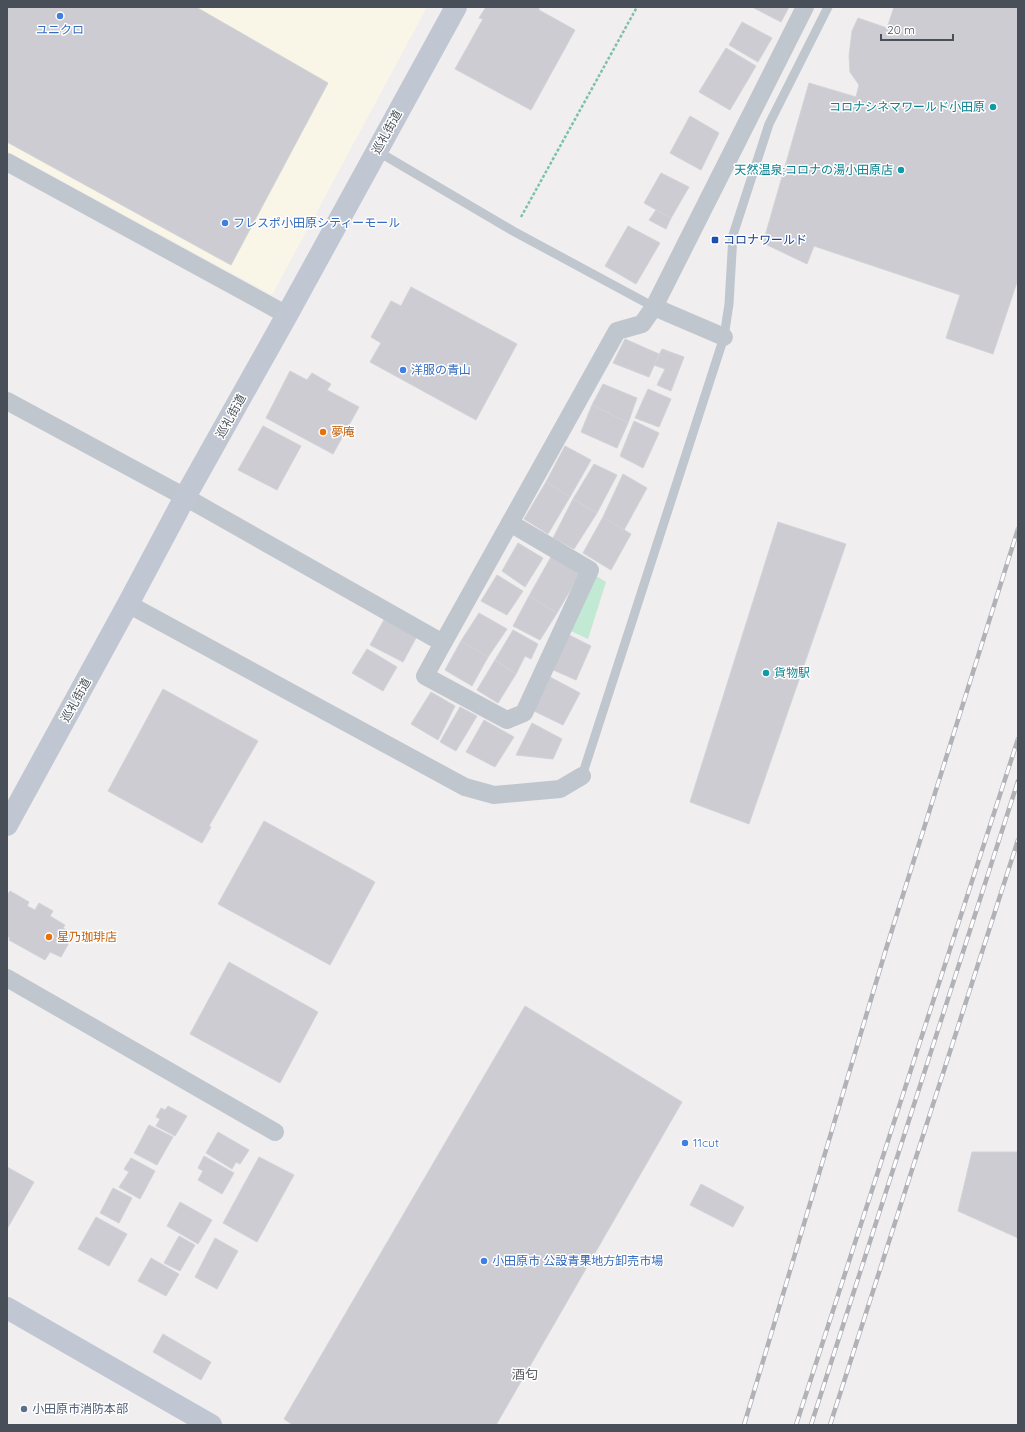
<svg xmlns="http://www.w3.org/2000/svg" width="1025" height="1432" viewBox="0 0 1025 1432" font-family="Quicksand,'Noto Sans JP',sans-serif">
<rect width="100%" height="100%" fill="#f0eeee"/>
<!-- commercial -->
<polygon fill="#f9f6e8" points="7,7 427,7 272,295 7,151"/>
<!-- green -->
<polygon fill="#c1e9d4" points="593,574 606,582 588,639 569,630"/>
<!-- building -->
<g fill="#ccccd2" stroke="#d2d3d8">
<polygon points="7,7 196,7 328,83 231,265 7,142"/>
<polygon points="486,7 539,7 539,10 575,30 531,110 455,69 483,19 479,18"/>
<polygon points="752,7 789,7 781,22"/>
<polygon points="894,7 1018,7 1018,279 993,354 946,338 960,295 814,246 807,264 763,243 809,83 856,97 859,85 850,72 849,56 852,31 858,18 887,28"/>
<polygon points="742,22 772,38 758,62 729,45"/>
<polygon points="726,48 756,66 730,110 699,92"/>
<polygon points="690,116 719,133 701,170 670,153"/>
<polygon points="661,173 689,187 671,218 644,203"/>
<polygon points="656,210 671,218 666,229 649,220"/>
<polygon points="628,226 660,243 636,284 605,266"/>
<polygon points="411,287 517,344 476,420 370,362 381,343 371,337 391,301 401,306"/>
<polygon points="625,339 659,354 649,377 613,363"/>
<polygon points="662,349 684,357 671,391 657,385 665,369 654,365"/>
<polygon points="290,371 307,380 312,373 331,384 327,390 359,407 333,454 266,418"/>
<polygon points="603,384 637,398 628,423 592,405"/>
<polygon points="648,389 671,399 659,427 635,418"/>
<polygon points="592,405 628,423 617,448 581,432"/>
<polygon points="634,421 659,433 643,468 620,456"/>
<polygon points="263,426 301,446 277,490 238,470"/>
<polygon points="565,446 591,460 570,497 546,482"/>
<polygon points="594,464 617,475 597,513 573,499"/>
<polygon points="623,474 647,488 624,530 603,517"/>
<polygon points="546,482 570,497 548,534 524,519"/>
<polygon points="573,499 597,513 574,549 553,538"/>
<polygon points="603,517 631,534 611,570 583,553"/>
<polygon points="778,522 846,544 749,824 690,802"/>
<polygon points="518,543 543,558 525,587 502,571"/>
<polygon points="552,555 581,572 557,613 529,596"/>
<polygon points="497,575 523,591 507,615 481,601"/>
<polygon points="529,596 557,613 540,640 513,626"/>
<polygon points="479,613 507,629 488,657 461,641"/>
<polygon points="385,618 417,636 403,662 370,645"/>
<polygon points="513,630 538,644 531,659 525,656 516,674 495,660"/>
<polygon points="567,634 591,646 576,680 551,669"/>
<polygon points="461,641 488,657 472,686 445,670"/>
<polygon points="367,649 397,667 383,691 352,673"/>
<polygon points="495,660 516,674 498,703 477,690"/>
<polygon points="550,677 580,693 563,725 534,711"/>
<polygon points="163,689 258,741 209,826 211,827 202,843 108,791"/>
<polygon points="431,692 455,706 438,740 411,724"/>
<polygon points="460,707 477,716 456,751 440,742"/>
<polygon points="484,720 514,737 495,767 466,752"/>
<polygon points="532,723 562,739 553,759 516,755"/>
<polygon points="264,821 375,882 330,965 218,904"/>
<polygon points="10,891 29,902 27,906 35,910 39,903 53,911 50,916 65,925 63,928 74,934 61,957 50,952 45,960 9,940 10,938 7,936 7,895"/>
<polygon points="229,962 318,1012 280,1083 190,1034"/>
<polygon points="525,1006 682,1102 496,1425 293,1425 284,1419"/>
<polygon points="168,1106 187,1116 175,1136 156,1126 160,1119 156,1117 161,1108 165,1110"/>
<polygon points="149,1125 173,1137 157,1165 134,1153"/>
<polygon points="218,1132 249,1150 240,1164 236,1162 232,1169 206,1153"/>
<polygon points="972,1152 1018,1152 1018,1238 958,1211"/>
<polygon points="204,1156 234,1173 222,1194 198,1180 203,1171 198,1168"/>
<polygon points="259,1157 294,1175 257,1242 223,1223"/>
<polygon points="131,1158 155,1171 140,1199 119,1187 129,1172 124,1169"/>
<polygon points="7,1167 34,1182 7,1229"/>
<polygon points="701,1184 744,1207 733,1227 690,1205"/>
<polygon points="113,1188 132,1198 119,1223 100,1213"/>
<polygon points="180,1202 212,1220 198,1244 167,1226"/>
<polygon points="96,1217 127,1234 109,1266 78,1249"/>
<polygon points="179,1236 195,1245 180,1271 164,1263"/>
<polygon points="215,1238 238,1251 217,1289 195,1277"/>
<polygon points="151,1258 179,1274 166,1296 138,1281"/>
<polygon points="163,1334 211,1362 201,1380 153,1352"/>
</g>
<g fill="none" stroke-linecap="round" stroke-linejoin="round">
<!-- path -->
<polyline stroke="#7dc2a7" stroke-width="2.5" stroke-dasharray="3 2" stroke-linecap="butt" points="521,217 637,7"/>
<!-- lane -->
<g stroke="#c0c6ce" stroke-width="9">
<polyline points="377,151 513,231 654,307"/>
<polyline points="582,776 724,337 729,304 733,235 769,124 828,7"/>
</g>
<!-- street -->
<g stroke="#c0c6ce" stroke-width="18">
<polyline points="7,162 287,315"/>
<polyline points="654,307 724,337"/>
<polyline points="7,401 185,497 443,643 617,331 642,324 654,307 805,7"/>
<polyline points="128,604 465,787 494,795 560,789 582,776"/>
<polyline points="443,643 425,676 507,720 524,713 590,570 510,523"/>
<polyline points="7,978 275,1132"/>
</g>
<!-- secondary -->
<g stroke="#c0c7d2" stroke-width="22">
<polyline points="7,825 128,604 185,497 287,315 456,7"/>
<polyline points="7,1308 211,1425"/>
</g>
<defs>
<g id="rail">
<polyline points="744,1425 886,949 1018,529"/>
<polyline points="796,1425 1018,739"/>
<polyline points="811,1425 1018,781"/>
<polyline points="830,1425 1018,840"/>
</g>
</defs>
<!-- rail casing -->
<use href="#rail" stroke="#b0b2b7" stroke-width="4.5"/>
<!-- rail -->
<use href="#rail" stroke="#fff" stroke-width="3" stroke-dasharray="9" stroke-linecap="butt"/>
</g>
<!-- markers -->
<g fill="#3f7fe0" stroke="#fff" stroke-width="1.5">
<circle cx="60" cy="16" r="4"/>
<circle cx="225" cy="223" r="4"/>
<circle cx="403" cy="370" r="4"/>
<circle cx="685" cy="1143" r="4"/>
<circle cx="484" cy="1261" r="4"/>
</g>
<g fill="#0f9aa8" stroke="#fff" stroke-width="1.5">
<circle cx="993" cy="107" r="4"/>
<circle cx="901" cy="170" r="4"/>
<circle cx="766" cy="673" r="4"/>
</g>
<rect fill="#1a4fb4" stroke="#fff" stroke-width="1.5" x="711" y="236" width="8" height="8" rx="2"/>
<g fill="#e8710a" stroke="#fff" stroke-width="1.5">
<circle cx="323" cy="432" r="4"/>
<circle cx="49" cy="937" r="4"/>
</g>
<circle fill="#5c6f8a" stroke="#fff" stroke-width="1.5" cx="24" cy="1409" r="4"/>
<g text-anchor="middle" stroke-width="3" stroke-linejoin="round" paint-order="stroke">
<!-- shop labels -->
<g font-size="12" fill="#366cbe" stroke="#fff" text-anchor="start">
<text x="60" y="34" text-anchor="middle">ユニクロ</text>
<text x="233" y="227">フレスポ小田原シティーモール</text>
<text x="411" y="374">洋服の青山</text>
<text x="693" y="1147">11cut</text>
<text x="492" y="1265">小田原市 公設青果地方卸売市場</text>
</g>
<!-- culture labels -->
<g font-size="12" fill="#0d838f" stroke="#fff" text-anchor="end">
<text x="985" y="111">コロナシネマワールド小田原</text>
<text x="893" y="174">天然温泉;コロナの湯小田原店</text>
<text x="774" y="677" text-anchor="start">貨物駅</text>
</g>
<!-- street labels -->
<g font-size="12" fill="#484f58" stroke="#fff">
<text transform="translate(387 132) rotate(-61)" y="4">巡礼街道</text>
<text transform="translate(231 416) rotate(-61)" y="4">巡礼街道</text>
<text transform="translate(76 700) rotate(-61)" y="4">巡礼街道</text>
</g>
<!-- transit labels -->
<g font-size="12" fill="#164399" stroke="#fff" text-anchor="start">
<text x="723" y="244">コロナワールド</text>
</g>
<!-- food labels -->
<g font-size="12" fill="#c56008" stroke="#fff" text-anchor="start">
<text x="331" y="436">夢庵</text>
<text x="57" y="941">星乃珈琲店</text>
</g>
<!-- service labels -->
<g font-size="12" fill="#4e5e75" stroke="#fff" text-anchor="start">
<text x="32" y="1413">小田原市消防本部</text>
</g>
<!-- neighbourhood labels -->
<g font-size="13" fill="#5b5d61" stroke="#fff">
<text x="525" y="1379">酒匂</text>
</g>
</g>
<!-- border -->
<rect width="1025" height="1432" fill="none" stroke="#484f58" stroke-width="16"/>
<!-- scale -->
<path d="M881 34v6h72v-6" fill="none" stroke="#484f58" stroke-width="2"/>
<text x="887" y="34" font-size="12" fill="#484f58" stroke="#ffffff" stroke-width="3" paint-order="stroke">20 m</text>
</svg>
